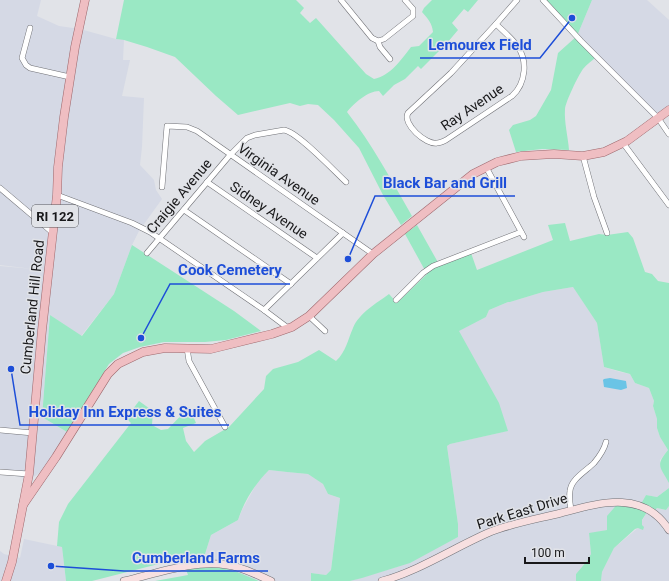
<svg xmlns="http://www.w3.org/2000/svg" width="669" height="581" viewBox="0 0 669 581" font-family="Roboto,sans-serif">
<rect width="100%" height="100%" fill="#e1e3e8"/>
<!-- built -->
<g fill="#d5d9e5">
<polygon points="0,0 41,0 37,16 59,26 80,29 116,39 124,40 123,60 130,60 122,96 144,98 142,147 140,165 154,180 156,190 162,199 139,231 132,245 114,294 81,336 50,315 42,417 70,434 49,466 31,479 0,473 0,266 33,269 0,265"/>
<polygon points="592,0 647,0 669,20 669,109 655,120 577,36"/>
<polygon points="573,287 597,323 604,367 620,372 630,374 635,383 649,388 654,401 653,406 657,419 657,428 660,437 668,450 660,460 660,465 669,483 669,488 657,497 646,495 641,506 607,516 607,530 589,534 591,554 587,561 576,574 576,581 350,581 400,566 458,537 458,524 447,446 450,444 507,431 458,331 486,317 489,310 508,302 510,302 543,292"/>
<polygon points="269,470 287,472 308,474 323,484 328,494 340,498 331,570 326,575 311,573 311,581 259,581 235,571 218,567 201,568 211,535 238,520 242,510 258,481"/>
<polygon points="669,506 669,581 601,581 602,572 614,548 638,528 647,512 657,508 666,510"/>
<polygon points="24,539 62,547 66,581 0,581 0,551 4,554 20,558"/>
</g>
<!-- green -->
<g fill="#9ae8c4">
<path d="M124 0H296L304 8 300 13 310 23 316 18 366 74 374 79C390 76 401 60 411 47L419 46 433 32C432 23 428 19 422 12L424 8 432 0H478L468 12 464 9 452 23 458 30 447 43 421 69 418 66 405 79 394 85 383 96 379 91C368 91 354 103 347 112 372 144 392 181 412 216L401 225 383 195 359 148 334 120 318 105 308 104 300 106 290 103 238 115 216 96 175 57 147 47 124 40 116 39Z"/>
<path d="M542 0H592L577 36 597 56C592 61 587 64 583 69 578 76 566 101 565 109 564 122 568 137 569 150L542 149 516 152 509 130 513 125 530 120 536 116 551 90 558 53 577 36Z"/>
<path d="M565 223 570 241 599 234 607 235 628 232 633 238 645 272 652 274 658 281 669 283V483C660 466 655 466 668 450L660 437 657 428V419L653 406 654 401 649 388 635 383 630 374 604 367 597 323 573 287 543 292 510 302H508L489 310 486 317 459 331 499 403 508 431 450 444 447 446 458 524V537L410 563 362 578 350 581H311V573L326 575 331 570 340 498 328 494 323 484 308 474 287 472 269 470C255 484 244 501 238 520L211 535 201 567H218L235 571 259 581H155L188 575 182 558 92 581H66L62 547 57 546 59 522 68 504 131 423 126 418 139 401 153 411 152 425 161 430 168 429 189 407 196 423 183 428 186 441 194 452 205 441 229 427 264 389 266 376 273 369 298 362 319 350 336 361C346 352 348 339 353 328 359 313 377 303 389 294L397 303 427 274 405 234 417 225 440 266 471 253 477 270 553 240 548 225Z"/>
<polygon points="132,245 234,311 261,331 226,340 205,342 164,342 140,347 123,353 109,364 67,432 42,417 50,315 82,336 114,294"/>
<polygon points="669,488 669,506 666,510 657,508 652,513 647,512 642,520 642,525 644,527 643,530 638,528 635,529 614,548 602,572 601,581 576,581 576,574 587,561 591,554 589,533 607,530 607,516 620,501 640,506 646,495 657,497"/>
</g>
<!-- water -->
<polygon fill="#6ac4e6" points="610,378 626,381 627,388 621,390 604,387 603,380 604,379"/>
<g fill="none" stroke-linecap="round" stroke-linejoin="round">
<defs>
<g id="street">
<polyline points="341,0 372,38 378,41 384,39 413,16 413,9 405,0"/>
<polyline points="543,0 581,41 658,118 669,134"/>
<path d="M496 24C510 38 526 48 524 71 523 81 520 89 512 96L446 140C444 141 440 143 437 143 426 145 402 124 408 113L451 73Z"/>
<polyline points="496,24 517,0"/>
<polyline points="30,28 22,58 26,65 30,68 70,77"/>
<polyline points="378,41 380,47 390,59"/>
<polyline points="623,143 669,205"/>
<polyline points="583,156 594,197 607,233"/>
<polyline points="486,167 524,237"/>
<polyline points="207,182 317,258"/>
<polyline points="162,187 167,126 187,127 197,131 373,254"/>
<polyline points="0,188 52,232"/>
<polyline points="57,195 132,223 150,232 264,310 288,328"/>
<polyline points="184,210 291,284"/>
<path d="M147 253 230 155 247 138 255 135 284 130C298 132 334 171 346 182"/>
<polyline points="396,300 423,273 433,266 521,232"/>
<polyline points="264,310 343,233"/>
<polyline points="309,316 325,331"/>
<polyline points="187,348 189,361 225,427"/>
<polyline points="0,430 33,433"/>
<polyline points="0,472 29,474"/>
<path d="M571 510C570 504 569 497 570 491 571 479 586 471 594 463 599 457 604 450 606 442"/>
</g>
<g id="secondary">
<path d="M124 581C155 574 196 559 227 565 243 567 257 575 271 581"/>
<path d="M382 581C419 571 455 547 490 532 513 523 537 519 561 513 599 503 643 489 669 530"/>
</g>
<g id="primary">
<polyline points="23,505 56,457 108,374 118,364 143,352 165,348 211,349 272,334 292,327 309,316 373,254 473,174 497,162 521,156 554,154 583,156 604,152 627,141 669,110"/>
<polyline points="6,581 12,562 29,474 42,330 57,195 58,167 64,117 75,47 85,0"/>
</g>
</defs>
<!-- street casing -->
<use href="#street" stroke="#707176" stroke-width="6"/>
<!-- secondary casing -->
<use href="#secondary" stroke="#707176" stroke-width="8"/>
<!-- primary casing -->
<use href="#primary" stroke="#9d686d" stroke-width="9"/>
<!-- street -->
<use href="#street" stroke="#fff" stroke-width="5"/>
<!-- secondary -->
<use href="#secondary" stroke="#f7dfe0" stroke-width="7"/>
<!-- primary -->
<use href="#primary" stroke="#efbec2" stroke-width="8"/>
</g>
<g text-anchor="middle" stroke-width="3" stroke-linejoin="round" paint-order="stroke">
<!-- shield labels -->
<rect fill="#e1e3e8" stroke="#545558" stroke-width="1" x="32" y="205" width="46" height="22" rx="3"/>
<g font-size="13" font-weight="bold" fill="#18181a">
<text x="55" y="221">RI 122</text>
</g>
<!-- street labels -->
<g font-size="14" fill="#18181a" stroke="#e1e3e8">
<text transform="translate(472 107) rotate(-34)" y="5">Ray Avenue</text>
<text transform="translate(279 174) rotate(35)" y="5">Virginia Avenue</text>
<text transform="translate(179 196) rotate(-50)" y="5">Craigie Avenue</text>
<text transform="translate(269 210) rotate(34)" y="5">Sidney Avenue</text>
<text transform="translate(32 307) rotate(-84)" y="5">Cumberland Hill Road</text>
<text transform="translate(522 511) rotate(-17)" y="5">Park East Drive</text>
</g>
</g>
<!-- callouts -->
<path fill="none" stroke="#1d4ed8" stroke-width="1.5" d="M572 18L540 58H420M348 259L375 196H515M141 338L170 284H290M11 369L20 425H229M51 566L124 571H268"/>
<g fill="#1d4ed8" stroke="#e1e3e8" stroke-width="1.5">
<circle cx="572" cy="18" r="4"/>
<circle cx="348" cy="259" r="4"/>
<circle cx="141" cy="338" r="4"/>
<circle cx="11" cy="369" r="4"/>
<circle cx="51" cy="566" r="4"/>
</g>
<g font-size="15" text-anchor="middle" font-weight="bold" fill="#1d4ed8" stroke="#e1e3e8" stroke-width="3" stroke-linejoin="round" paint-order="stroke">
<text x="480" y="50">Lemourex Field</text>
<text x="445" y="188">Black Bar and Grill</text>
<text x="230" y="275">Cook Cemetery</text>
<text x="125" y="417">Holiday Inn Express &amp; Suites</text>
<text x="196" y="563">Cumberland Farms</text>
</g>
<!-- scale -->
<path d="M525 557v6h64v-6" fill="none" stroke="#18181a" stroke-width="2"/>
<text x="531" y="557" font-size="12" fill="#18181a" stroke="#e1e3e8" stroke-width="3" paint-order="stroke">100 m</text>
</svg>
